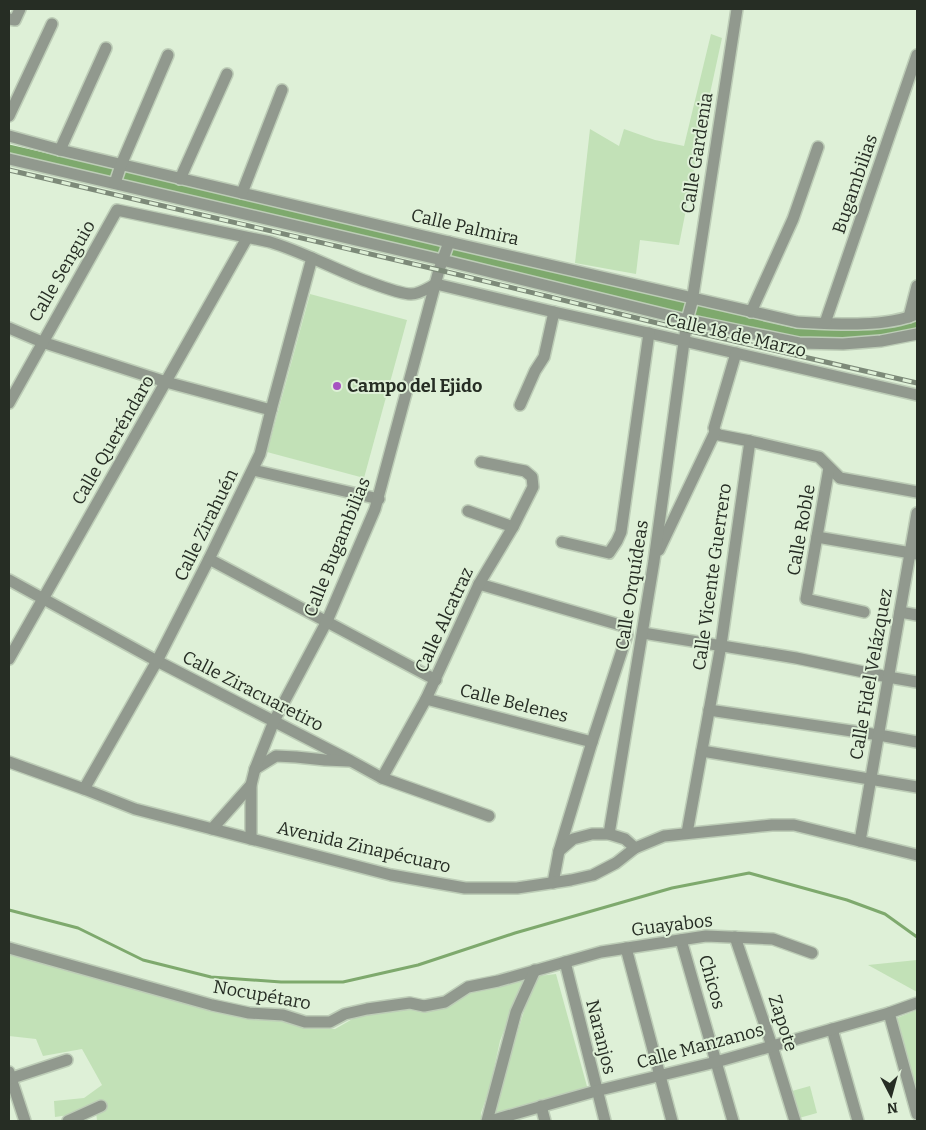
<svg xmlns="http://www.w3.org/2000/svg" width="926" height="1130" viewBox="0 0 926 1130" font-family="Bitter,serif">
<rect width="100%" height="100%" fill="#def0d7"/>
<!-- green -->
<g fill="#c2e1b7">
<polygon points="711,34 722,38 698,149 679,245 640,240 636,274 575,263 590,129 619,146 624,129 655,140 684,146"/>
<polygon points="310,294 407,320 364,478 267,452"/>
<polygon points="9,954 222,1013 256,1019 279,1020 307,1029 335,1029 356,1017 408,1009 430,1011 468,993 523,981 500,1041 490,1087 481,1113 481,1121 97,1121 96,1111 55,1117 54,1101 84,1098 102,1085 82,1049 43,1056 36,1039 9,1036"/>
<polygon points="917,960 917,992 868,965"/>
<polygon points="556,974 588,1090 492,1114 530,992 539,976"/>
<polygon points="917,1010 917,1092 897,1018"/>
<polygon points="810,1086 817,1113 799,1118 792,1091"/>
</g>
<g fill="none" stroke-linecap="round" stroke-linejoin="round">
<!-- stream -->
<polyline stroke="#7ea96d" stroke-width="3" points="9,910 78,928 143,960 211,977 281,982 343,982 418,965 515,933 672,888 749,873 847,900 885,914 917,937"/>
<!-- canal -->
<polyline stroke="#7ea96d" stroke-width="11" points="9,150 796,334 843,335 882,333 917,324"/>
<defs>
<g id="minor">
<polyline points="9,19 15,20 20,9"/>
<polyline points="9,116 52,24"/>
<path d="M9 136 60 150 449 242 797 322C834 324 883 328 917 314"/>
<polyline points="60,150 106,48"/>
<polyline points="9,159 442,260 687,320 799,343 843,344 881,341 917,334"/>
<polyline points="180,179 227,74"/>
<polyline points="115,183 121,165 168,55"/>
<polyline points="242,193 282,90"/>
<polyline points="751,312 793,219 818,147"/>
<polyline points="909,317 917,286"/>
<polyline points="825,323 917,55"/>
<polyline points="9,328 42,342 166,382 271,410"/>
<path d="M9 403 117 210 270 242C303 252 334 269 366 281 377 285 400 294 411 294 420 294 428 288 436 284L554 312 662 336 917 395"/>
<polyline points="520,405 535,371 544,357 554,312"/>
<polyline points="715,432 719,435 750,441 819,457 840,478 917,492"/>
<polyline points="829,468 806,599 864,612"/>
<polyline points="253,470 379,499"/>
<polyline points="468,511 513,527"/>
<polyline points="817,537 917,554"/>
<polyline points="562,542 609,553 617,541 621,532 649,333"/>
<polyline points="659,550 715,432 714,428 736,353"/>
<polyline points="209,559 436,680"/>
<polyline points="9,580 157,661 351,761 382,778 489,816"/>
<polyline points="479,584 620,625 626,628 627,635 592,742 559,851 553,883"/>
<polyline points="900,612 917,615"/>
<polyline points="643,633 796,658 888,677 917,682"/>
<polyline points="9,659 247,238"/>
<polyline points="426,699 592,742"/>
<polyline points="709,710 879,735 917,742"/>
<polyline points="702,751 917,787"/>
<polyline points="9,762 84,789 135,809 391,875 465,888 517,888 571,880 593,875 616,863 635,848 664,836 772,825 794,825 917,855"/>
<polyline points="255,769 276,756 296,757 325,760 349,761"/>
<polyline points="382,778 426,699 479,584 513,527 533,487 532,477 525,471 481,462"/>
<polyline points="84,789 157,661 209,559 260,454 271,410 312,258"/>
<polyline points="212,829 251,785"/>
<polyline points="687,833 721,645 750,441"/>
<polyline points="609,834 654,561 687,320 692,302 737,9"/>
<polyline points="251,839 251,785 255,769 274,721 327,621 375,509 439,270 449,242"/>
<polyline points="860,841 917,513"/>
<polyline points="559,851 573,839 592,834 609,834 625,839 635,848"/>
<polyline points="735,937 772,1046 795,1121"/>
<polyline points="681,940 733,1121"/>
<polyline points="9,948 212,1005 249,1013 283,1015 305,1022 330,1022 345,1014 367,1009 410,1003 424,1006 445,1002 468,987 498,981 601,952 706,936 773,939 812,953"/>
<polyline points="626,948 672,1121"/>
<polyline points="565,962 605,1121"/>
<polyline points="889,1013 917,1114"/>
<polyline points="832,1029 858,1121"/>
<polyline points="9,1072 25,1121"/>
<polyline points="9,1079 67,1060"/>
<polyline points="541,1106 545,1121"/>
<polyline points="68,1121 101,1106"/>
<polyline points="487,1121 516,1012 535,970"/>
<polyline points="490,1121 596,1091 716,1062 889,1013 917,1003"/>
</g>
</defs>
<!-- minor casing -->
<use href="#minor" stroke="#bdcdb7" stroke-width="14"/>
<!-- minor -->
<use href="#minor" stroke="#91998e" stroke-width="11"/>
<defs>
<polyline id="rail" points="9,170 439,270 686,330 917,383"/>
</defs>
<!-- rail casing -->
<use href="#rail" stroke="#7d8a79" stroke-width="5"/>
<!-- rail -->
<use href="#rail" stroke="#def0d7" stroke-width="3" stroke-dasharray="9" stroke-linecap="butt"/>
</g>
<!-- markers -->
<circle fill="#a652c1" stroke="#def0d7" stroke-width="2" cx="337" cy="386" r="5"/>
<g text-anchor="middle" stroke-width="4" stroke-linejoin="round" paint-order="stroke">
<!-- street labels -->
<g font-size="18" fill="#262d24" stroke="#def0d7">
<text transform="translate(697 153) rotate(-81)" y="6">Calle Gardenia</text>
<text transform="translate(855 184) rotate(-71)" y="6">Bugambilias</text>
<text transform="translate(465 227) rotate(13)" y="6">Calle Palmira</text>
<text transform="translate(62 271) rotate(-60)" y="6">Calle Senguio</text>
<text transform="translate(736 335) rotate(13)" y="6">Calle 18 de Marzo</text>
<text transform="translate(113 440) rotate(-60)" y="6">Calle Queréndaro</text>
<text transform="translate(206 525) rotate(-64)" y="6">Calle Zirahuén</text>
<text transform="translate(801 530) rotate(-80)" y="6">Calle Roble</text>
<text transform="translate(337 547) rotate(-68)" y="6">Calle Bugambilias</text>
<text transform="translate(712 577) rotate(-82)" y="6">Calle Vicente Guerrero</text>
<text transform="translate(632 585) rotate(-81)" y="6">Calle Orquídeas</text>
<text transform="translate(444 620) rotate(-65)" y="6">Calle Alcatraz</text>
<text transform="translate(871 674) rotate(-80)" y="6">Calle Fidel Velázquez</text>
<text transform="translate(253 691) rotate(27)" y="6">Calle Ziracuaretiro</text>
<text transform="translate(514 703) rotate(14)" y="6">Calle Belenes</text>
<text transform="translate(364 847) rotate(13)" y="6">Avenida Zinapécuaro</text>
<text transform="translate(672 925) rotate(-7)" y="6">Guayabos</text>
<text transform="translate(712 982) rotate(74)" y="6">Chicos</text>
<text transform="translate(262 995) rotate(10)" y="6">Nocupétaro</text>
<text transform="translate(783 1023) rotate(72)" y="6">Zapote</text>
<text transform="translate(601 1037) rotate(76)" y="6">Naranjos</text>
<text transform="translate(700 1046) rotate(-15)" y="6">Calle Manzanos</text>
</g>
<!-- poi labels -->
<g font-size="18" font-weight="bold" fill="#262d24" stroke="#def0d7" text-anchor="start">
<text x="347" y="392">Campo del Ejido</text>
</g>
</g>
<!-- border -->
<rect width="926" height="1130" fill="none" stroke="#262d24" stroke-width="20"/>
<!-- north arrow -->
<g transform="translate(891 1095) rotate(174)" stroke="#def0d7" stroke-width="4" paint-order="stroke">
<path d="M0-4L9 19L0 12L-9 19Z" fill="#262d24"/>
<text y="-8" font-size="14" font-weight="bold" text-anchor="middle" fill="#262d24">N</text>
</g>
</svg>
